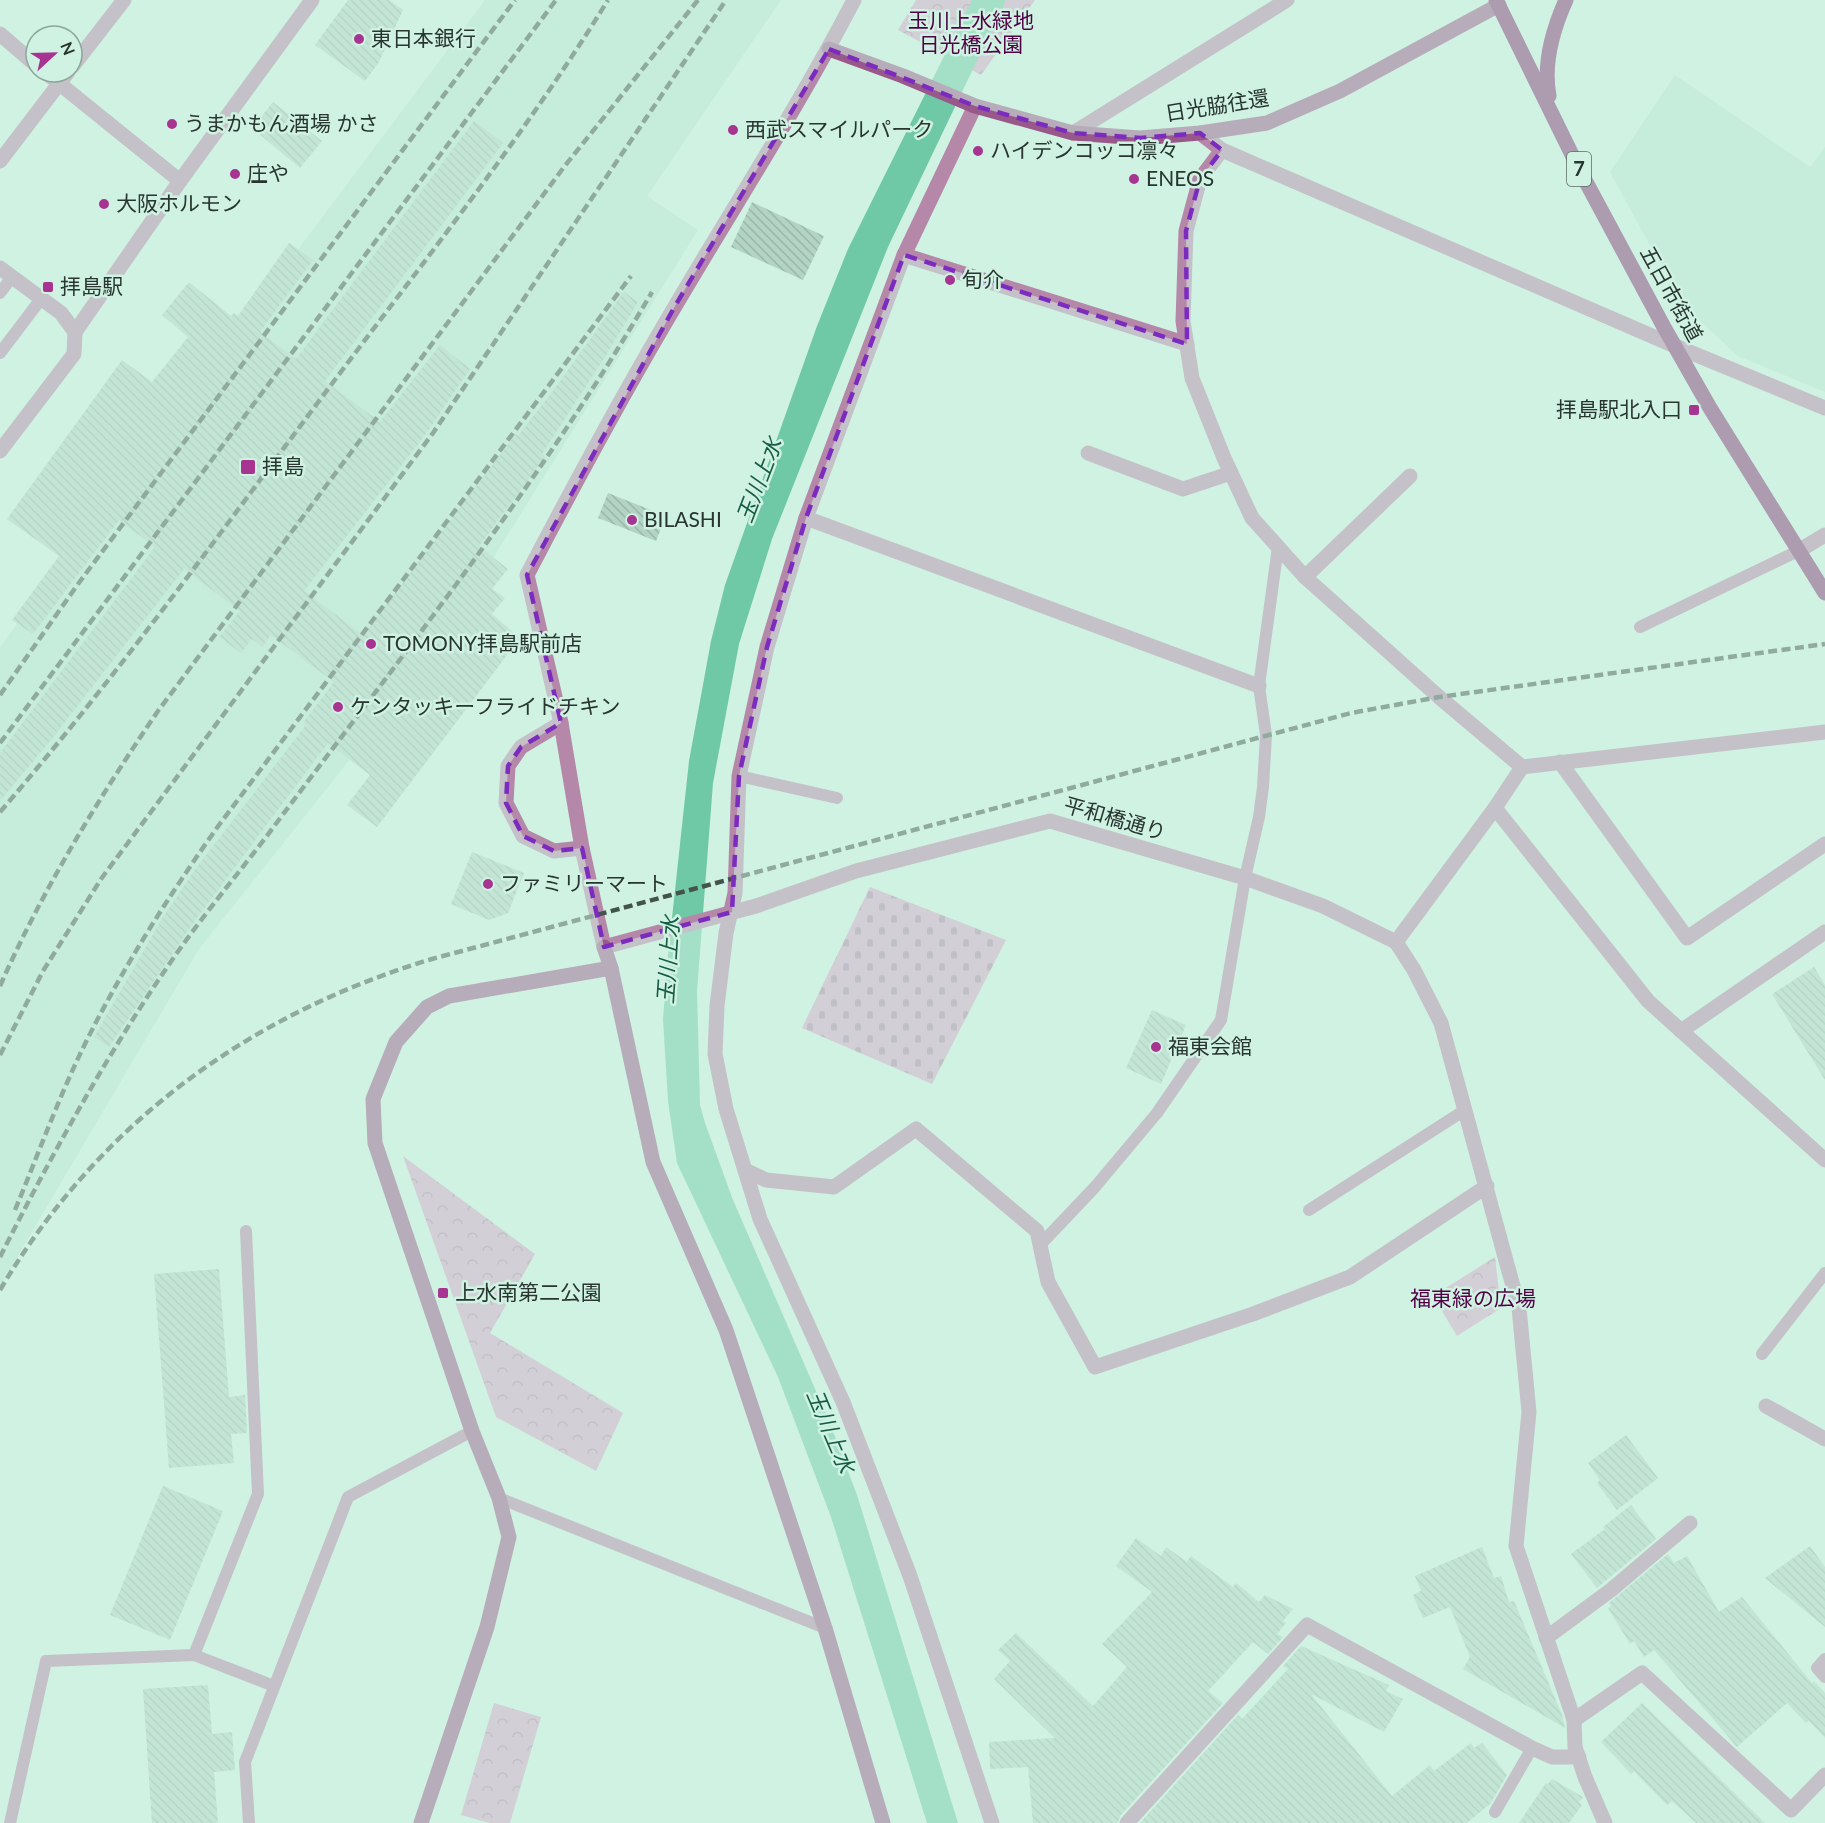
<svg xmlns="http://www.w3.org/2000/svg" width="1825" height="1823" viewBox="0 0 1825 1823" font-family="Lato,'Noto Sans JP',sans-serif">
<defs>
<pattern id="forest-crowns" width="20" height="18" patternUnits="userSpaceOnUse" patternTransform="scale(1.5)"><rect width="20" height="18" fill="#d7a4c9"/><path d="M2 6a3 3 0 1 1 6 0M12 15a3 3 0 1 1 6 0" fill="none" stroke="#ae86a4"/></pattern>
<pattern id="cemetery-stones" width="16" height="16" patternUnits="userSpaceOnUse" patternTransform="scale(1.5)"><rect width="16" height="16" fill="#d7a4c9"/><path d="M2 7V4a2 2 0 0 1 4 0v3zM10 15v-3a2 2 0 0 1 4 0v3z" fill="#ae86a4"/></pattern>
<pattern id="building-back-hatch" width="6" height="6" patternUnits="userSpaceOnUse" patternTransform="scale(1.5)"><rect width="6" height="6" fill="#b3d4c5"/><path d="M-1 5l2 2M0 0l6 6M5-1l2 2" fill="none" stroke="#9ab7aa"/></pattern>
</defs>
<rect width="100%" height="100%" fill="#cff2e2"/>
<!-- built -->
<g fill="#bbe4d2">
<polygon points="485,0 781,0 647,196 698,230 430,659 199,949 0,1286 0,647"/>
<polygon points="1675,75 1810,167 1825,147 1825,392 1738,356 1682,304 1610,172"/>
</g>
<!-- forest -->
<g fill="url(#forest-crowns)">
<polygon points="916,0 1035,0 981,75 898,30"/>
<polygon points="403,1156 535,1254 490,1333 623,1413 596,1471 496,1417"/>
<polygon points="1495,1257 1501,1308 1457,1336 1433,1296"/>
<polygon points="494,1703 541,1717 510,1823 489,1823 461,1815"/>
</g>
<!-- cemetery -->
<polygon fill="url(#cemetery-stones)" points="870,887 1006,940 932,1084 802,1028"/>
<!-- water -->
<polygon fill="#6fc8a6" points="972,0 1006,0 888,247 772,539 739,644 713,783 697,991 700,1105 705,1123 733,1200 829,1421 857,1495 958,1823 927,1823 831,1517 778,1377 677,1163 668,1101 663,1019 668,955 689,761 711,641 725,585 817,326 848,249"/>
<!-- building -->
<g fill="url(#building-back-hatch)">
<polygon points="348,0 389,0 403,10 379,62 365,81 315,45"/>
<polygon points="273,102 322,141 300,168 252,128"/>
<polygon points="474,121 503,143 325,381 380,422 440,345 470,369 425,435 304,591 363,635 516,434 518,436 553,391 624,292 638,302 603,360 542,454 545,457 479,546 508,569 492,589 505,598 492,614 520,638 377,827 347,805 370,775 328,743 194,922 109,1047 94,1037 162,919 194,871 306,725 303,723 334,682 271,635 262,647 252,639 241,653 219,637 240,611 184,569 54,736 0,801 0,753 155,547 119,520 33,634 12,620 59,556 7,519 122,360 152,382 188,337 162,315 189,282 231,316 234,313 238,316 289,243 313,260 260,332 296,359"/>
<polygon points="752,202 824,236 803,280 731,247"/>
<polygon points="608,493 666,516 656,541 598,518"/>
<polygon points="472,852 524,873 508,913 489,920 451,904"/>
<polygon points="1814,967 1825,985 1825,1080 1772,994"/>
<polygon points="1152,1010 1186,1025 1161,1084 1126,1068"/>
<polygon points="219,1269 229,1397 245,1395 247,1433 231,1434 234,1463 169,1468 154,1274"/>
<polygon points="1626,1435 1658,1478 1617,1510 1597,1483 1600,1480 1588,1463"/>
<polygon points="163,1486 223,1511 170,1640 110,1615"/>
<polygon points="1631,1505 1656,1539 1597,1588 1571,1554 1605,1529 1603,1527"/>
<polygon points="1136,1538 1161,1556 1166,1547 1187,1562 1191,1556 1233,1587 1236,1583 1259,1602 1265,1595 1293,1609 1283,1621 1286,1623 1277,1634 1283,1637 1268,1654 1253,1642 1208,1691 1223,1703 1120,1816 1118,1823 1033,1823 1028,1767 990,1769 989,1742 1055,1738 994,1679 1010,1661 998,1650 1016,1633 1093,1706 1127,1667 1102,1644 1152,1592 1116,1566"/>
<polygon points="1810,1546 1825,1567 1825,1627 1765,1578"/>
<polygon points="1482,1547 1494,1578 1501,1576 1509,1602 1514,1601 1563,1717 1565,1728 1463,1669 1470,1657 1450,1607 1423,1618 1413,1595 1421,1591 1415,1576"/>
<polygon points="1668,1554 1674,1563 1687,1556 1719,1612 1742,1597 1812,1683 1814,1681 1825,1693 1825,1738 1809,1721 1806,1723 1787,1703 1737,1747 1654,1650 1644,1657 1634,1641 1630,1644 1608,1608 1611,1606 1609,1603"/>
<polygon points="1301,1646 1389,1685 1386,1691 1403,1699 1384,1732 1311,1694 1392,1796 1430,1765 1434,1771 1471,1743 1474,1748 1482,1743 1507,1775 1491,1803 1467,1823 1140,1823 1238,1715 1242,1719 1288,1669 1283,1666"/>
<polygon points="208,1685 212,1734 232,1732 235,1770 214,1772 218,1823 152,1823 143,1689"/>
<polygon points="1642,1703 1765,1823 1696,1823 1672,1801 1667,1805 1634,1771 1631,1774 1601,1742"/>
<polygon points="1552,1779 1583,1797 1579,1802 1582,1805 1569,1823 1519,1823 1546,1783 1548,1784"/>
</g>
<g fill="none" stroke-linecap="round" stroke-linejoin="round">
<!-- lane -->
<g stroke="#b588a9" stroke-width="12">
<polyline points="0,293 12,277"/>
<polyline points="0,353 41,299"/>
<polyline points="1640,627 1800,550"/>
<polyline points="739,776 837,798"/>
<polyline points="1309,1210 1465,1110"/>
<polyline points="1040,1245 1095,1187 1157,1113 1221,1020 1245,878 1259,817 1263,787 1266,735 1259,686 1278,547"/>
<polyline points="1762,1354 1825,1273"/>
<polyline points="499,1498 825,1628"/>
<polyline points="194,1655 258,1494 246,1231"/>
<polyline points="1825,1659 1817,1668 1825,1677"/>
<polyline points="1495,1812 1532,1748"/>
<polyline points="10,1823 46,1661 194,1655 274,1686"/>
<polyline points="249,1823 245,1762 348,1497 472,1431"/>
</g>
<!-- street -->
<g stroke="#b588a9" stroke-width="15">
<path d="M854 0C800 104 736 203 677 303 624 392 575 483 527 575L561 723 582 848 604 947 756 906 856 871 1050 821 1245 878 1323 906 1396 942"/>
<polyline points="0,34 36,65"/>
<polyline points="72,67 124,0"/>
<polyline points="45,72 180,181"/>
<polyline points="975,106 904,255 806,518 767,647 739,776 735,893 726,933 717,1006 715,1054 726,1109 760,1219 843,1402 910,1576 992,1823"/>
<polyline points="1073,133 1287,0"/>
<polyline points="1200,133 1222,150 1675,346 1825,408"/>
<polyline points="1222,150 1200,179 1186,231 1183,321 1192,378 1224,458 1252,518 1305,577 1439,697 1522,767 1825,732"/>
<polyline points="0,161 68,72"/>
<polyline points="904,255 1187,344"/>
<polyline points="0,268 61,313 75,332 74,354 0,451"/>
<polyline points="75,332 180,181 312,0"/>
<polyline points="1088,453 1183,489 1231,473"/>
<polyline points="806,518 1259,686"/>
<polyline points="1800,550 1825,535"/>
<polyline points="1305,577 1410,476"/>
<polyline points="561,723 521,747 508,766 506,803 523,836 554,851 582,848"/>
<polyline points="1560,762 1687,938 1825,844"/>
<polyline points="1495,808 1648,1001 1825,1160"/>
<polyline points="1396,942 1414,970 1441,1023 1519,1308 1529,1412 1516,1546 1574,1720 1575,1747 1585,1777 1605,1823"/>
<polyline points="1396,942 1495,808 1522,767"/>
<polyline points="1681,1031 1825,932"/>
<polyline points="745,1170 766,1180 834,1187 916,1129 1037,1231 1048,1282 1095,1367 1253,1314 1350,1277 1487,1186"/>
<polyline points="1766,1406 1825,1439"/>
<polyline points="1546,1638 1611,1590 1690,1523"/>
<polyline points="1574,1720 1642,1673 1791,1810 1825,1775"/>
<polyline points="1127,1823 1307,1625 1532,1748 1552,1757 1579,1757"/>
</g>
<!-- secondary -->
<g stroke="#99588a" stroke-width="15">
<polyline points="829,49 903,76 975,106 1073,133 1140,138 1200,133 1267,123 1340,91 1499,5"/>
<polyline points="604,947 611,968 653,1162 726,1330 825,1628 883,1823"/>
<polyline points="421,1823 487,1627 509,1537 499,1498 472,1431 375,1143 373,1099 396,1042 427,1007 449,996 611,968"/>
</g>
<!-- primary -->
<g stroke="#833373" stroke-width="15">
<polyline points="1496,0 1578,167 1665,329 1710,408 1825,593"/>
<path d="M1549 96C1543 64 1553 29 1566 0"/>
</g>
<!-- rail -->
<g stroke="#43534c" stroke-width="4.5" stroke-dasharray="9 4.5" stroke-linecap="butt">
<polyline points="0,695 78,584 515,0"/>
<polyline points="0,743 556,0"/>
<path d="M0 812C119 674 225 526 334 381 428 256 526 133 608 0"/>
<path d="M0 986C43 889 98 799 158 711L564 167 698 0"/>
<polyline points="0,1055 43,971 101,879 433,433 726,0"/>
<path d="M15 1210C40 1150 62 1088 92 1030 129 958 172 891 219 825L631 276"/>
<path d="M0 1257C51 1156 106 1056 170 963 200 919 234 879 266 837 399 659 540 484 652 292"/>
<path d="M0 1290C98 1124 249 1014 432 959L1351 713 1439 697 1825 644"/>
</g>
</g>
<!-- marked area -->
<path d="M0 0H1825V1823H0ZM829 49 975 106 1073 133 1140 138 1200 133 1222 150 1200 179 1186 231 1187 344 904 255 806 518 767 647 739 776 732 912 604 947 582 848 554 851 523 836 506 803 508 766 521 747 561 723 527 575 675 306Z" fill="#cff2e2" fill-opacity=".55" fill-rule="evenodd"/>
<path fill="none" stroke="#7b2cbf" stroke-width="4.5" stroke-dasharray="12 8" stroke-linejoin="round" d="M829 49 975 106 1073 133 1140 138 1200 133 1222 150 1200 179 1186 231 1187 344 904 255 806 518 767 647 739 776 732 912 604 947 582 848 554 851 523 836 506 803 508 766 521 747 561 723 527 575 675 306Z"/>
<!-- markers -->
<g fill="#a63490" stroke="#cff2e2" stroke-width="2">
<circle cx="359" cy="39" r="6"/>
<circle cx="172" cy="124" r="6"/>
<circle cx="733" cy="130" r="6"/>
<circle cx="978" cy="151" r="6"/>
<circle cx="235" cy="174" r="6"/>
<circle cx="1134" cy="179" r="6"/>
<circle cx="104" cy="204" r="6"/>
<circle cx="950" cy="280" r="6"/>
<rect x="42" y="281" width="12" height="12" rx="3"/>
<rect x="1688" y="404" width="12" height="12" rx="3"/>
<rect x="240" y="459" width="16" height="16" rx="3"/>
<circle cx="632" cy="520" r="6"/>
<circle cx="371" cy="644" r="6"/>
<circle cx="338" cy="707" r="6"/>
<circle cx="488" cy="884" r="6"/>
<circle cx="1156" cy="1047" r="6"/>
<rect x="437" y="1287" width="12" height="12" rx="3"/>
</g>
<g text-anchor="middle" stroke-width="5" stroke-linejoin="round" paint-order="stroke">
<!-- shield labels -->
<rect fill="#cff2e2" stroke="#5a6e65" stroke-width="1.5" x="1567" y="152" width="24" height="34" rx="4.5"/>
<g font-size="20" font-weight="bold" fill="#283530">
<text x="1579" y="176">7</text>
</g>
<!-- park labels -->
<g font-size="21" fill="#510145" stroke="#cff2e2">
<text x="971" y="28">玉川上水緑地<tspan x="971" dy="24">日光橋公園</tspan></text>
<text x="1473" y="1306">福東緑の広場</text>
</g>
<!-- poi labels -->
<g font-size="21" fill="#283530" stroke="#cff2e2" text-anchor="start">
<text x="371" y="46">東日本銀行</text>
<text x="184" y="131">うまかもん酒場 かさ</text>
<text x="745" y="137">西武スマイルパーク</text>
<text x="990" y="158">ハイデンコッコ凛々</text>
<text x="247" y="181">庄や</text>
<text x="1146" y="186">ENEOS</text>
<text x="116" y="211">大阪ホルモン</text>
<text x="962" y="287">旬介</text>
<text x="60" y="294">拝島駅</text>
<text x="1682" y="417" text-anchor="end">拝島駅北入口</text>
<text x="262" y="474">拝島</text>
<text x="644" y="527">BILASHI</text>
<text x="383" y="651">TOMONY拝島駅前店</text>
<text x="350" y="714">ケンタッキーフライドチキン</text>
<text x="500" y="891">ファミリーマート</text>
<text x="1168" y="1054">福東会館</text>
<text x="455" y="1300">上水南第二公園</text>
</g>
<!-- street labels -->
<g font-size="21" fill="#283530" stroke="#cff2e2">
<text transform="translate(1217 106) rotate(-9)" y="7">日光脇往還</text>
<text transform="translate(1671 294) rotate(61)" y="7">五日市街道</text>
<text transform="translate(1115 819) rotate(16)" y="7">平和橋通り</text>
</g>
<!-- water labels -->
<g font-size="22" font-style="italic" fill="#165c45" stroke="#cff2e2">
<text transform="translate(759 480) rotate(-69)" y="8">玉川上水</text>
<text transform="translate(668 960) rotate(-86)" y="8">玉川上水</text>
<text transform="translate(831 1431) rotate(67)" y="8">玉川上水</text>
</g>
</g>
<!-- north arrow -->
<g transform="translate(54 54) rotate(68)"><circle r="28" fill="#cff2e2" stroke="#8ca69b" stroke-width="1.5"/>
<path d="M0-4.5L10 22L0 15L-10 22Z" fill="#a63490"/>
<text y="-9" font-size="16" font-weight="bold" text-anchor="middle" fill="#283530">N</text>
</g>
</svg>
